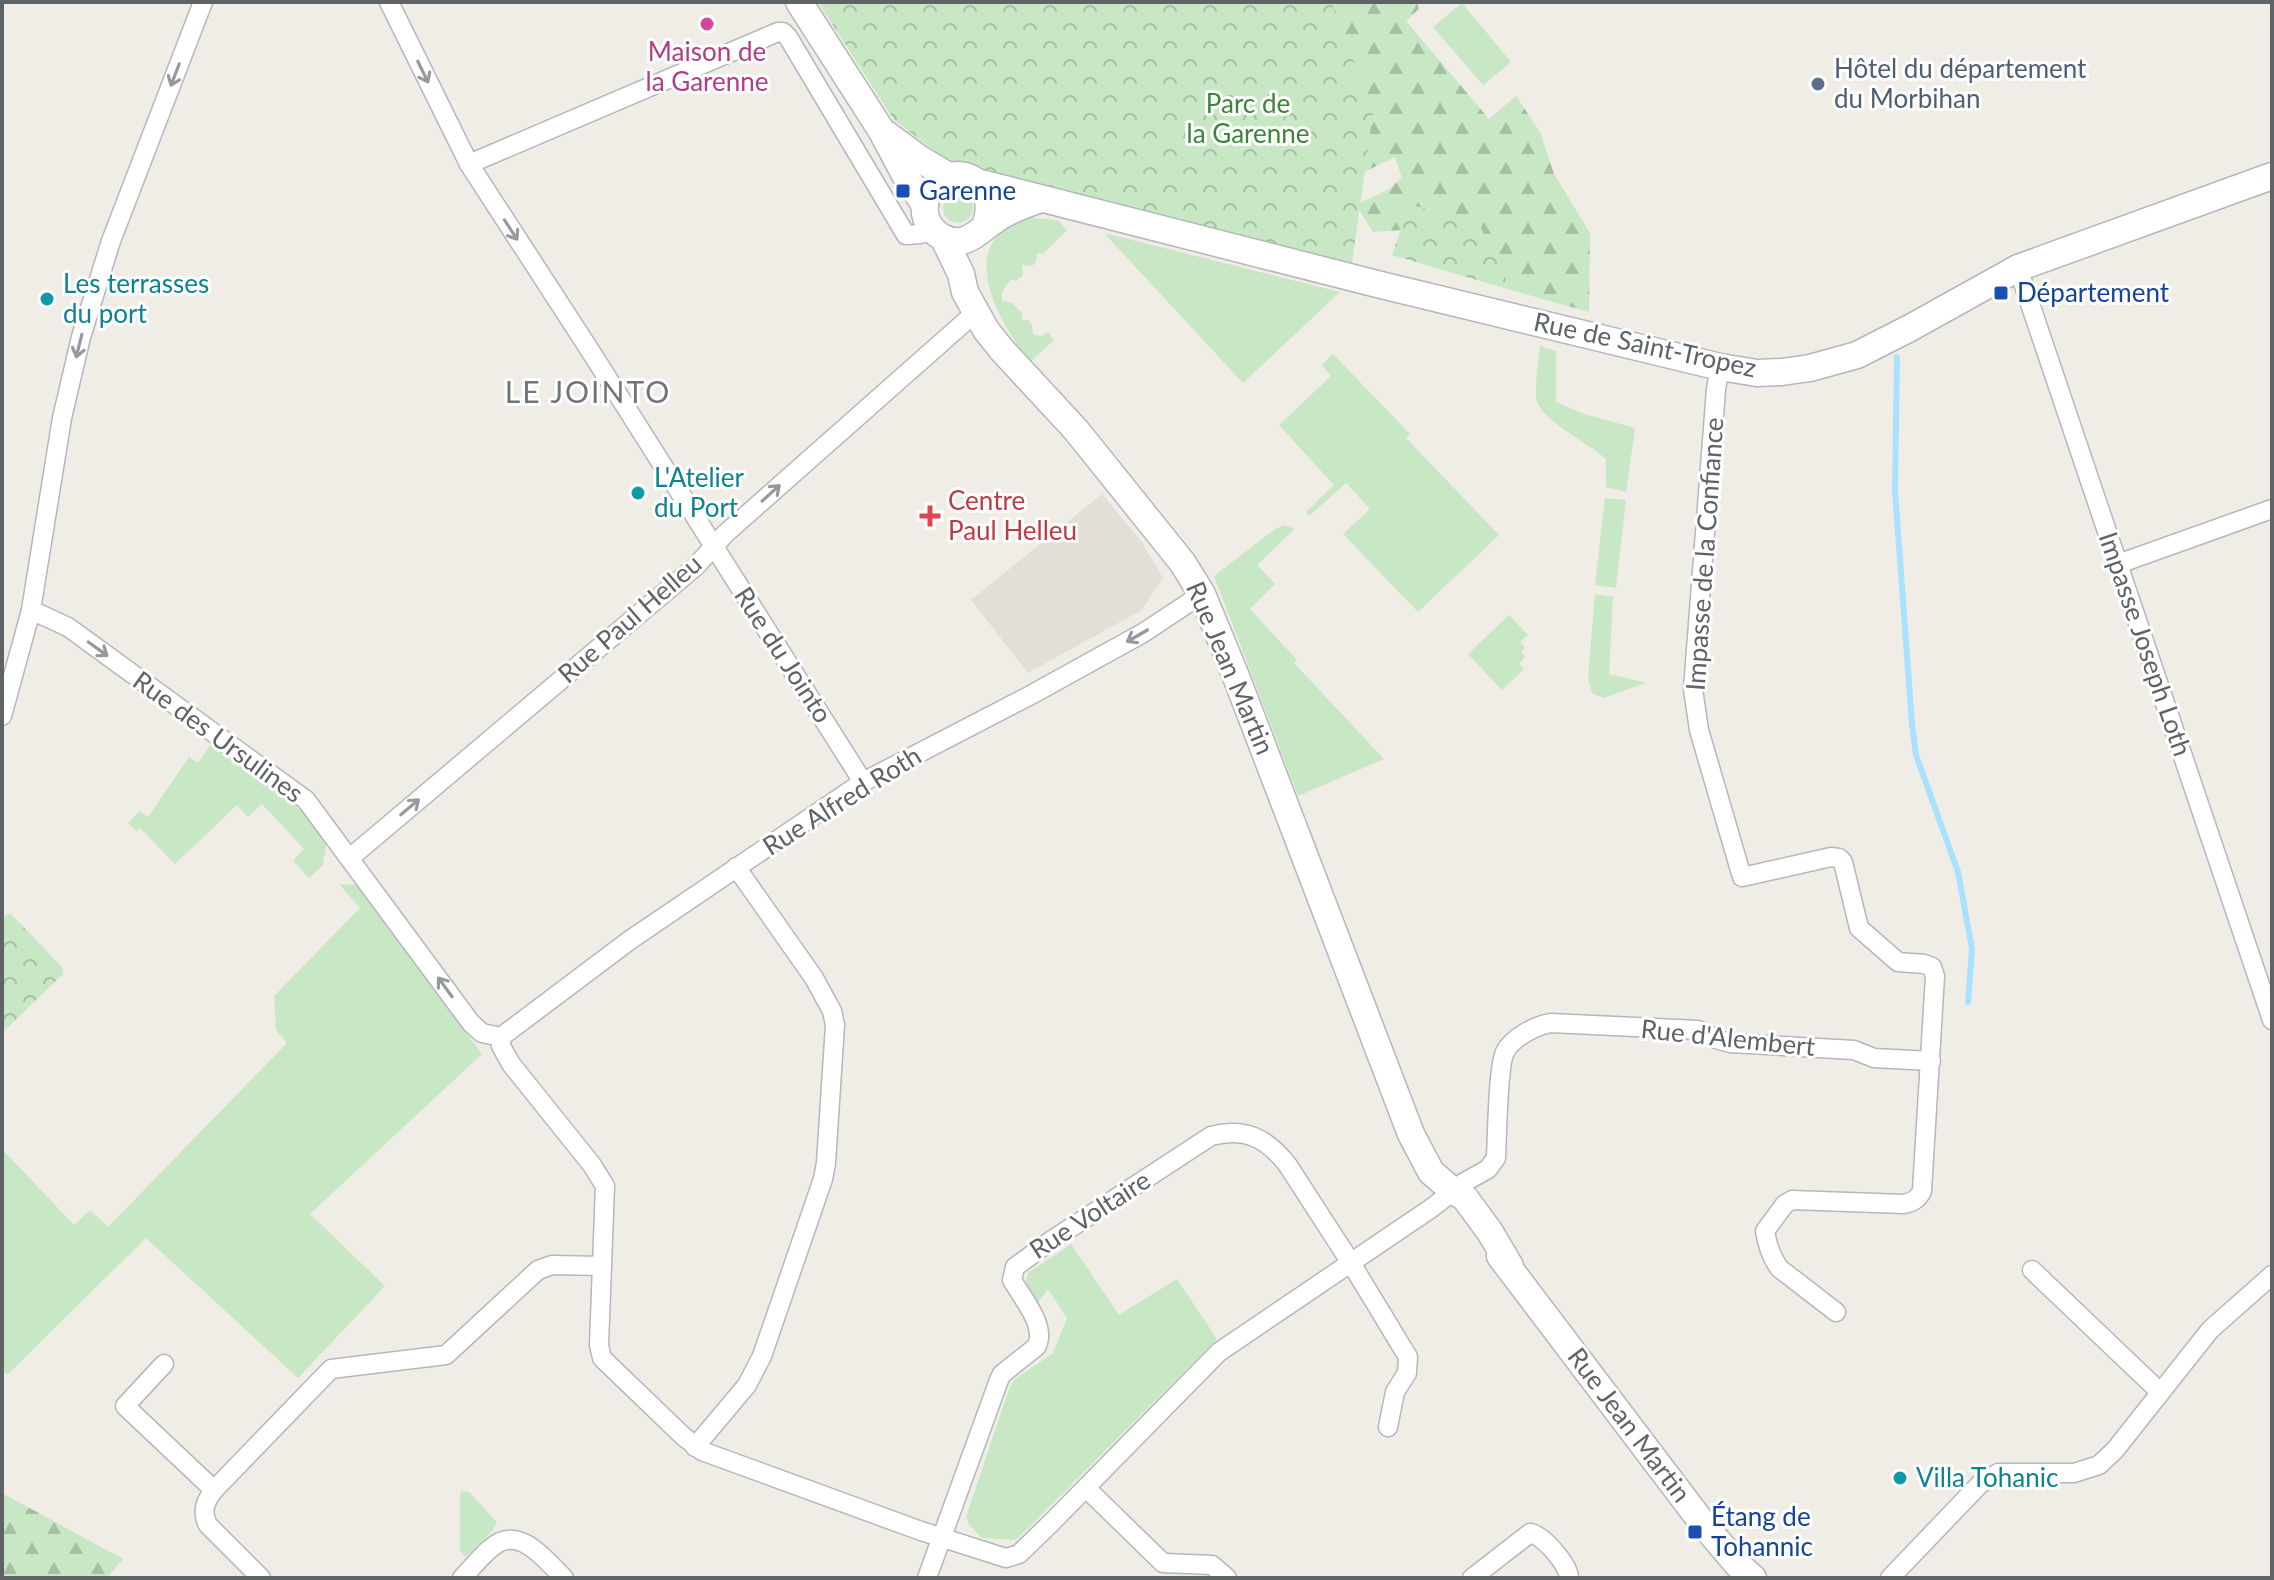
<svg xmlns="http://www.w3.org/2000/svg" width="2274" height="1580" viewBox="0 0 2274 1580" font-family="Lato,sans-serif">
<defs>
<pattern id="forest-firs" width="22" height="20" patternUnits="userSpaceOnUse" patternTransform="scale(2)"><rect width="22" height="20" fill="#c8e7c4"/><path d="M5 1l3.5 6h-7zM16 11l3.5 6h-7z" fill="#a6bfa3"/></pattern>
<pattern id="park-crowns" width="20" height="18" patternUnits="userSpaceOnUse" patternTransform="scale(2)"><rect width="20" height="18" fill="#c8e7c4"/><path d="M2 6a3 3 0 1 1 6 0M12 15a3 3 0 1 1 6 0" fill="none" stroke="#a6bfa3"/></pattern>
</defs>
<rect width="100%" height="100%" fill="#f0ede7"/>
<!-- education -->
<polygon fill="#e3ded8" points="1102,494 1141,541 1163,578 1142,610 1028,673 971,600"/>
<!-- grass -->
<g fill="#c8e7c4">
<polygon points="1462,3 1511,62 1483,85 1433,27"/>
<circle cx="958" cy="208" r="15"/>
<path d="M1023 217 1058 220 1067 230 1043 254 1037 253 1036 262 1032 266 1022 265 1023 275 1016 281 1011 279 1002 292V301L1012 303 1022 313V320H1028L1032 325 1033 335 1042 336 1048 332 1054 340 1031 361C1007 335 971 275 994 240 1001 229 1012 223 1023 217Z"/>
<polygon points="1104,233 1340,292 1243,383"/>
<path d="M1540 346 1556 351V402L1584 414 1635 428 1626 492 1606 487V459C1588 442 1538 420 1536 397 1535 380 1539 362 1540 346Z"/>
<polygon points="1333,354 1410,434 1406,438 1499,535 1418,612 1343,534 1370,509 1346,483 1309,516 1306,512 1334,485 1279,425 1331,376 1322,365"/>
<polygon points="1605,498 1626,500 1616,588 1595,585"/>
<polygon points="1284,525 1295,529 1257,565 1275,584 1250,609 1297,660 1294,663 1384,759 1298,796 1214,576 1275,529"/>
<polygon points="1595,594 1613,597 1609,674 1646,683 1603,698 1592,693 1588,678"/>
<polygon points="1509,615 1528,635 1520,642 1525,648 1521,652 1525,657 1519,664 1524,669 1502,690 1468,654"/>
<polygon points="212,743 303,812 326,845 323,865 309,878 293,861 304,849 262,804 248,817 237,805 175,864 140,828 136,831 128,823 140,811 148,817 189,757 198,763"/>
<polygon points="339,884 356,885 482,1054 310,1214 385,1286 298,1378 146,1238 7,1375 2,1369 2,1149 74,1225 90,1210 108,1227 287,1043 276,1030 274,996 360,908"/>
<polygon points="1071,1244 1119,1315 1177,1279 1217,1339 1016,1540 982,1538 970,1526 966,1517 1009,1389 1014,1380 1053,1353 1067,1318 1048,1289 1037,1304 1026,1284 1028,1273"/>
<polygon points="462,1491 469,1492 497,1522 493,1530 465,1557 460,1550 460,1494"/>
</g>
<!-- forest -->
<g fill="url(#forest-firs)">
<polygon points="1298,2 1417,2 1419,9 1406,21 1489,119 1516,96 1540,132 1554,174 1590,233 1589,312 1511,290 1476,220 1409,205 1401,230 1373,232 1356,205 1387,190 1402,178 1395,157 1352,178"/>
<polygon points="2,1493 123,1559 107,1578 2,1578"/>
</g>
<!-- park -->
<g fill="url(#park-crowns)">
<polygon points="818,2 1331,2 1373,112 1352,263 966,174 894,120"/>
<polygon points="1409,205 1477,220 1511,290 1392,255"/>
<polygon points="10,913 63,968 63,974 2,1033 2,918"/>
</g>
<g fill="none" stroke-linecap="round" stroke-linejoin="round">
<!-- stream -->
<polyline stroke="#a9e2fd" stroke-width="6" points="1897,357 1895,491 1912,724 1916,755 1958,872 1972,949 1968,1002"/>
<defs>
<g id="street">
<polyline points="389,2 469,164 591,352 863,782"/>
<polyline points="469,164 778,32 783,32 788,37 906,235 921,234 929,225"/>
<polyline points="2018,268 2272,1020"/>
<path d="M1720 367 1716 389 1693 689 1699 730 1742 877 1831 857 1839 858 1843 862 1859 928 1898 962 1924 964 1932 967 1935 976 1922 1191C1918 1199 1913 1202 1904 1204L1792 1200 1785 1204 1765 1231C1767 1245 1771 1256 1779 1268L1836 1312"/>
<polyline points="2118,564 2272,509"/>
<polyline points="31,610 68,627 306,800 471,1023 482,1033 501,1037"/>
<polyline points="2,716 31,610 62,418 81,337 111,241 203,2"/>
<polyline points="351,857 696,566 725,534 976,312"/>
<path d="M501 1037V1046L511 1064 592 1165 605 1186 599 1345 602 1358 607 1363 683 1436 702 1451 921 1531 1006 1558 1019 1554 1051 1523 1219 1352 1433 1207 1463 1183 1488 1169 1496 1158C1497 1138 1498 1065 1505 1052 1512 1038 1536 1025 1551 1023L1698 1030 1716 1039 1730 1043 1854 1050 1874 1058 1931 1061"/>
<polyline points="501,1037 630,940 863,782 1029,696 1143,633 1202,594"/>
<polyline points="2032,1270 2160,1392"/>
<polyline points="164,1364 125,1406 214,1490"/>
<polyline points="695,1447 747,1385 762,1356 823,1179 826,1163 835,1025 832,1011 814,978 736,867"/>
<polyline points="1086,1488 1163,1563 1212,1565 1227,1578"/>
<path d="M261 1578 208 1525C201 1512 205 1501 214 1490L331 1369 446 1355 538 1270 552 1265 602 1266"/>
<path d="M462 1578C473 1567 486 1549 500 1542 525 1531 548 1563 564 1578"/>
<path d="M927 1578 999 1380 1002 1374 1036 1347C1048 1327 1022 1298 1012 1280L1015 1267 1052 1240 1211 1136C1245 1127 1266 1138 1287 1164L1351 1263 1408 1357 1407 1373 1395 1392 1388 1427"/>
<path d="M1472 1578 1530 1533C1543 1535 1569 1565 1569 1578"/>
<polyline points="1890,1578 1980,1484 1998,1473 2074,1473 2099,1465 2115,1450 2210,1330 2272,1275"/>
</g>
<g id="secondary">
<polyline points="799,2 881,130 905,175 925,205"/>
<polyline points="886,134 920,159 950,177"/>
<polyline points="977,182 1381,285 1720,367 1757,373 1782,372 1810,368 1857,355 1910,328 2018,268 2272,176"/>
<path d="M985 226C1002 184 956 158 932 188 925 197 923 208 926 218 929 226 934 233 942 237 967 251 981 227 1001 216 1014 208 1027 204 1041 199"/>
<polyline points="944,239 961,274 965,292 986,330 1002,350 1076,430 1182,562 1202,594 1235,674 1411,1134 1431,1172 1452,1190 1465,1198 1490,1232 1510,1266"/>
<polyline points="1500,1256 1704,1525 1738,1565 1753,1578"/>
</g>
</defs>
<!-- street casing -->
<use href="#street" stroke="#b4b7bb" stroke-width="21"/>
<!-- secondary casing -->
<use href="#secondary" stroke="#b3b7bb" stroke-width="29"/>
<!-- street -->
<use href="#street" stroke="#fff" stroke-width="18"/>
<!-- secondary -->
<use href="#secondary" stroke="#fff" stroke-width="26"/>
</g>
<!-- one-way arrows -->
<defs><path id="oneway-shaft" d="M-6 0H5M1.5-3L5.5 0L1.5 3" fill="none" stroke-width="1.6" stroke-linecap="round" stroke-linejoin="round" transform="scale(2)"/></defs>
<g stroke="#969a9c">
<use href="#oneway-shaft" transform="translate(423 72) rotate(64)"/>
<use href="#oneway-shaft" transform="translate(175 75) rotate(111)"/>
<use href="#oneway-shaft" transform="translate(511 230) rotate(57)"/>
<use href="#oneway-shaft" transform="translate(79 346) rotate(104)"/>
<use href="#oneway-shaft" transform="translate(771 493) rotate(-42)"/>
<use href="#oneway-shaft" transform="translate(1137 636) rotate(150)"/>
<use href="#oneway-shaft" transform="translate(98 649) rotate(36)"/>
<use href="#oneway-shaft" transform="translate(410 807) rotate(-40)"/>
<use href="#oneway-shaft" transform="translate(445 987) rotate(-126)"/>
</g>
<!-- markers -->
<circle fill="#d1479c" stroke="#fff" stroke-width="3" cx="707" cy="24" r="8"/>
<circle fill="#5c6f8a" stroke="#fff" stroke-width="3" cx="1818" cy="84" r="8"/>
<g fill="#1a4fb4" stroke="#fff" stroke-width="3">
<rect x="895" y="183" width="16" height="16" rx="4"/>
<rect x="1993" y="285" width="16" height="16" rx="4"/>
<rect x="1687" y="1524" width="16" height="16" rx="4"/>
</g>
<g fill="#0f9aa8" stroke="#fff" stroke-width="3">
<circle cx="47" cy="299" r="8"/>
<circle cx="638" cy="493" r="8"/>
<circle cx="1900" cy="1478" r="8"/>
</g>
<path fill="#e0444e" stroke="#fff" stroke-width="3" d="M926 504h8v8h8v8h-8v8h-8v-8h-8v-8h8z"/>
<g text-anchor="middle" stroke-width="6" stroke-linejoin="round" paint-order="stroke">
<!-- hotel labels -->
<g font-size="26" fill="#b23c85" stroke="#fff">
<text x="707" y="61">Maison de<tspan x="707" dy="30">la Garenne</tspan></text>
</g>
<!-- service labels -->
<g font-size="26" fill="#4e5e75" stroke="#fff" text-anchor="start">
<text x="1834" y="78">Hôtel du département<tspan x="1834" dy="30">du Morbihan</tspan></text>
</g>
<!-- park labels -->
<g font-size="26" fill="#3c8437" stroke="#fff">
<text x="1248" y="113">Parc de<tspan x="1248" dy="30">la Garenne</tspan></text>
</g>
<!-- transit labels -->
<g font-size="26" fill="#164399" stroke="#fff" text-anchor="start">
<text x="919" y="200">Garenne</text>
<text x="2017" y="302">Département</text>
<text x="1711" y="1526">Étang de<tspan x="1711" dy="30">Tohannic</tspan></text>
</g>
<!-- culture labels -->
<g font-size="26" fill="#0d838f" stroke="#fff" text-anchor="start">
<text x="63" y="293">Les terrasses<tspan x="63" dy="30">du port</tspan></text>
<text x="654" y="487">L'Atelier<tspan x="654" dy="30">du Port</tspan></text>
<text x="1916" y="1487">Villa Tohanic</text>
</g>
<!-- street labels -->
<g font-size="26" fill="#5e6366" stroke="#fff">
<text transform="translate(1645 345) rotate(12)" y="9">Rue de Saint-Tropez</text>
<text transform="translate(1705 554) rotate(-86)" y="9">Impasse de la Confiance</text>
<text transform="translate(630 619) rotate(-41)" y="9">Rue Paul Helleu</text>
<text transform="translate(2145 644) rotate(71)" y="9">Impasse Joseph Loth</text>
<text transform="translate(783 655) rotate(57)" y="9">Rue du Jointo</text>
<text transform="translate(1230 668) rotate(67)" y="9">Rue Jean Martin</text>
<text transform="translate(218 737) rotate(36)" y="9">Rue des Ursulines</text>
<text transform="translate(842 801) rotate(-32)" y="9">Rue Alfred Roth</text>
<text transform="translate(1728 1038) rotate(6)" y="9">Rue d'Alembert</text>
<text transform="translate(1090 1215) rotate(-33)" y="9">Rue Voltaire</text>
<text transform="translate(1629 1425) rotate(53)" y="9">Rue Jean Martin</text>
</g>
<!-- health labels -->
<g font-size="26" fill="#be3a42" stroke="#fff" text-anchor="start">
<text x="948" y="510">Centre<tspan x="948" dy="30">Paul Helleu</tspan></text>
</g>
<!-- quarter labels -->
<g font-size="30" letter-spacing="2" fill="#6f7578" stroke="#fff">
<text x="588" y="403">LE JOINTO</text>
</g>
</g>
<!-- border -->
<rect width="2274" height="1580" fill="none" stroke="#5e6366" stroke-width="8"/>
</svg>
